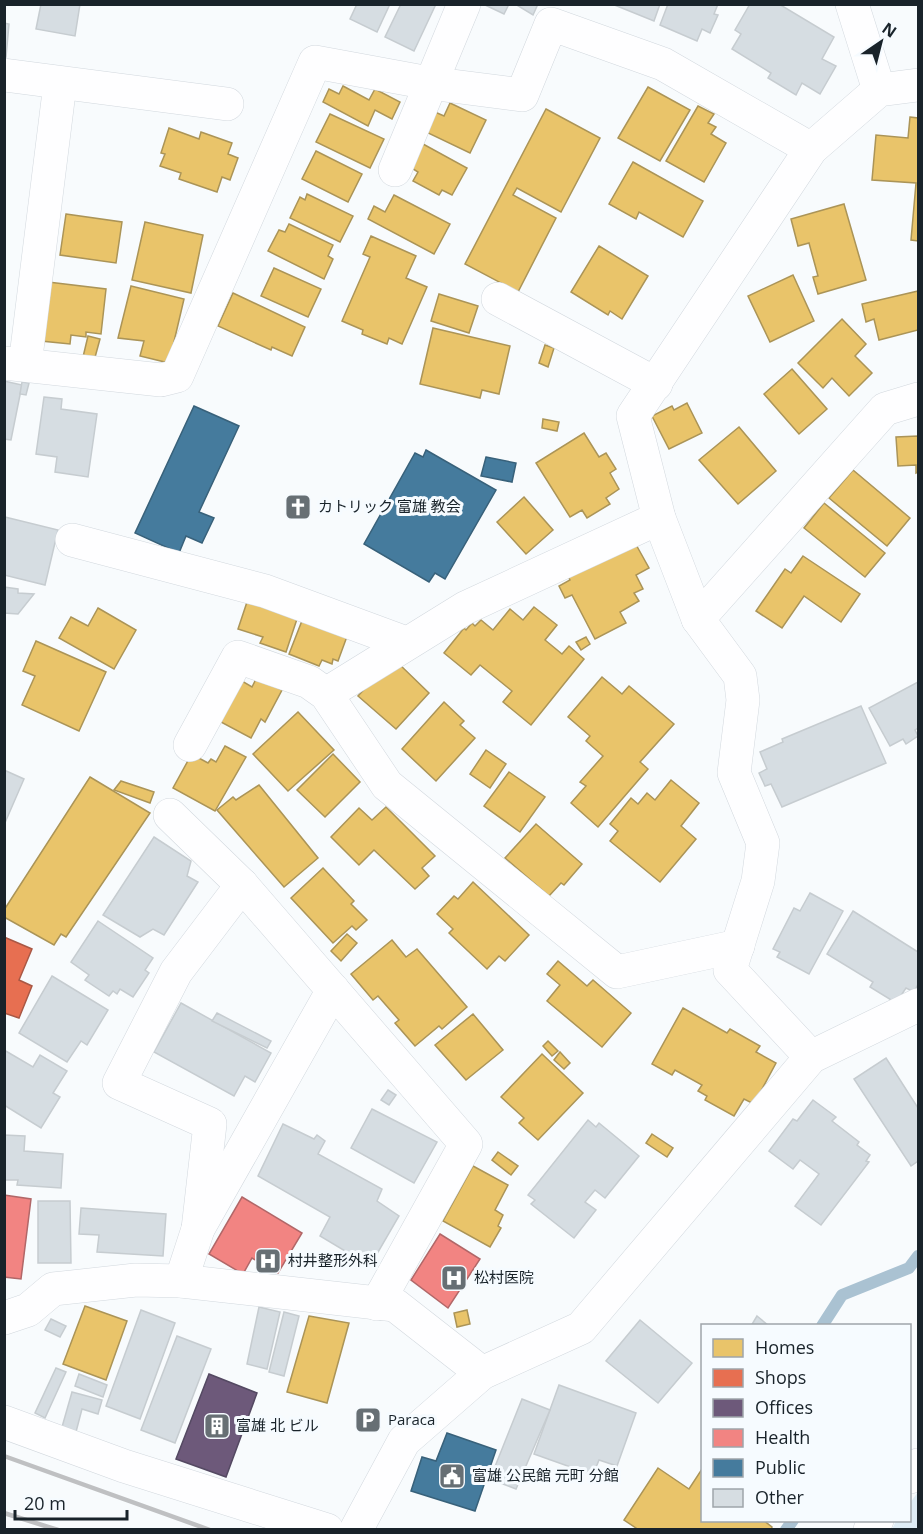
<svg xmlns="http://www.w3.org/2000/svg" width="923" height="1534" viewBox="0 0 923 1534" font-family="'Open Sans','Noto Sans JP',sans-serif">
<rect width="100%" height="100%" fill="#f8fbfd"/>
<!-- green -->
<polygon fill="#dfedf6" points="918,1492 918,1529 892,1529 896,1521 910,1520 910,1503"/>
<!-- homes -->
<g fill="#e9c46a" stroke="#ab9457" stroke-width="1.5">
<polygon points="343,86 369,100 375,89 400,102 392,119 375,110 368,126 323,102 329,89 339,94"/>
<polygon points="648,87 690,110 660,161 618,138"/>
<polygon points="450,103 486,120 470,153 426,132 435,112 444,116"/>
<polygon points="698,106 714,114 708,123 716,127 711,134 726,143 704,182 666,161"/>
<polygon points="546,109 600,138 561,212 517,188 513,195 556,218 518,292 465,264"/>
<polygon points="330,114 384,139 370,168 316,142"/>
<polygon points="910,117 918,118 918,241 911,240 916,183 872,180 876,135 908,138"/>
<polygon points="169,128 199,139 201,132 232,143 228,154 238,158 230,180 222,177 217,192 179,179 181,173 160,166 165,154 161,153"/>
<polygon points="423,144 467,168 452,195 442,190 439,195 413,181 418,172 410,167"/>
<polygon points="316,151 362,174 348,202 302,179"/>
<polygon points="633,162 703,201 683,237 639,212 636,219 609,204"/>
<polygon points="307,194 353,216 340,242 290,218 300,197 305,200"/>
<polygon points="394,195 450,224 434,254 368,219 374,206 385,212"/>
<polygon points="844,204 866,280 818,294 813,277 818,276 809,243 798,246 791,219"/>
<polygon points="66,214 122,222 116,263 60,255"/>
<polygon points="145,222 203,235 191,293 132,280"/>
<polygon points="289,224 333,245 328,256 333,259 324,279 268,251 279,230 285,232"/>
<polygon points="371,236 416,256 406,278 427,287 402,344 389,338 387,344 362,334 363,330 342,321 370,257 363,254"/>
<polygon points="599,246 648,276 622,319 610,311 608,315 571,292"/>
<polygon points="274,268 321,289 308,317 261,296"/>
<polygon points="793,275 814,321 770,342 748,296"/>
<polygon points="48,282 106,289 101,334 86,332 86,337 71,335 70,344 41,341"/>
<polygon points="131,286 184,299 169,363 140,356 144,341 118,338"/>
<polygon points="918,291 918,330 879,340 874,319 866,322 862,304"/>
<polygon points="233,293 305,327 292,356 272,347 271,350 218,326"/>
<polygon points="439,294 478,306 469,333 431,321"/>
<polygon points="842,319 866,344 855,356 872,373 849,396 832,378 823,388 798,363"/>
<polygon points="433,328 510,346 499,394 482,390 480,398 420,384"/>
<polygon points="88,336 100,339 94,361 83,357"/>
<polygon points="545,345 554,348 548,367 539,363"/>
<polygon points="792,369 827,409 799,434 764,394"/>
<polygon points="687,403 702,433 669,449 652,416 672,406 674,410"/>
<polygon points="543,419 559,422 557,431 542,428"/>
<polygon points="739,427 776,471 738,504 699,460"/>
<polygon points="584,433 599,457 606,453 616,469 610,473 619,489 606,498 610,504 587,518 582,510 570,517 536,463"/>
<polygon points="918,436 918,472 916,473 916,465 898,466 896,437"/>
<polygon points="853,470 910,518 887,546 829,498"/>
<polygon points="524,497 553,530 526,554 497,522"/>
<polygon points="824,503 885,553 865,577 804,528"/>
<polygon points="634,541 649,568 636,575 643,589 634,593 639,601 620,612 626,623 595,639 572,595 565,598 559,586 570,580 568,576"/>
<polygon points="803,556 860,594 841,622 804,596 782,628 756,611 785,569 791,573"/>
<polygon points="249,596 299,613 286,652 260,643 263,637 238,629"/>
<polygon points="534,607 557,625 545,640 562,654 569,646 584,659 531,725 503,702 512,691 480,665 471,675 444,653 464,628 466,630 472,623 475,626 481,620 493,630 510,609 523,620"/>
<polygon points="98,608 136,630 114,669 59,638 71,617 88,626"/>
<polygon points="305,613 349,631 338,661 333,659 332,664 322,660 319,666 289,654"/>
<polygon points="586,637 590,644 581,650 576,642"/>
<polygon points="36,641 106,672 79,731 22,705 35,676 23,671"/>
<polygon points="398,663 429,693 396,729 358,696 383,669"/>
<polygon points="257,677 282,690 265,722 261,719 251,738 219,721 242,681 252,687"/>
<polygon points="602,677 622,694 629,686 674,724 640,762 648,769 598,827 571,803 586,786 580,782 603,756 586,741 590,736 568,717"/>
<polygon points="444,702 464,721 460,725 475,738 436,781 402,749"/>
<polygon points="298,712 334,750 288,791 253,754"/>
<polygon points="225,746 246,757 215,811 173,788 190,757 197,757 208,763 211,759 216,762"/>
<polygon points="486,750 506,764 490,788 470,774"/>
<polygon points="333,754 360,782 325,817 297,790"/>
<polygon points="509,772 545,797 520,832 484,806"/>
<polygon points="90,777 150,813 66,937 61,934 54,945 4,917 4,910"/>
<polygon points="671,780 699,803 681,826 696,839 660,882 610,841 618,831 610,824 631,798 638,804 647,793 655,800"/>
<polygon points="121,781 154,792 150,803 114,790"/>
<polygon points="259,785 318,858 284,887 217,810 233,797 236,800"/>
<polygon points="386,807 435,856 422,868 429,876 415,889 374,850 359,865 331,837 359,808 372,820"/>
<polygon points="536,824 582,864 564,885 561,883 549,896 505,858"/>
<polygon points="323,868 354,901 351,904 367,920 356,930 352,926 333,943 291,898"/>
<polygon points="473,882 529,935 505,961 499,956 487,969 449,933 453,929 437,914 454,896 458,899"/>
<polygon points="347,934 357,943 341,961 331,951"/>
<polygon points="392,940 406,957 417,949 467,1007 442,1029 439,1026 415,1046 395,1023 399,1020 378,996 373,1000 351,974"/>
<polygon points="558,961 587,986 593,980 631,1013 602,1047 547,1001 560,985 547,974"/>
<polygon points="683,1008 727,1033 730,1029 760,1046 756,1052 776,1063 754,1104 744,1099 734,1116 705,1100 707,1096 698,1091 702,1085 675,1070 672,1075 652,1064"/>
<polygon points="473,1014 503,1050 466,1080 435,1045"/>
<polygon points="548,1041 558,1051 552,1056 543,1046"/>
<polygon points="560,1052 570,1063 564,1069 554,1060"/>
<polygon points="542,1054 583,1093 538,1140 519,1123 524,1118 501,1097"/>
<polygon points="652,1134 673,1148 667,1157 646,1143"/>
<polygon points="498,1152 518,1166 511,1175 492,1160"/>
<polygon points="473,1166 508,1185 495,1210 503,1215 498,1226 501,1228 490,1247 443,1221"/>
<polygon points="85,1306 127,1321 106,1380 63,1364"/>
<polygon points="467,1310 470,1324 457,1327 454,1313"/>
<polygon points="309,1316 349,1323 327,1403 287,1392"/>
<polygon points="658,1468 689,1489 702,1469 702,1520 763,1520 772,1527 771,1530 639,1530 624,1520"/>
</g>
<!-- shops -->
<polygon fill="#e76f51" stroke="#a95845" stroke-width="1.5" points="4,937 32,949 19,980 32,986 19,1018 4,1013"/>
<!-- offices -->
<polygon fill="#6d597a" stroke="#544962" stroke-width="1.5" points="209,1374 257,1393 226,1477 176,1459"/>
<!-- health -->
<g fill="#f28482" stroke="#b16768" stroke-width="1.5">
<polygon points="4,1195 31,1199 21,1279 4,1277"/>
<polygon points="242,1197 302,1233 278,1273 252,1258 243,1274 209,1254"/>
<polygon points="440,1234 480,1259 448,1308 411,1280"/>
</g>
<!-- public -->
<g fill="#457b9d" stroke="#38617a" stroke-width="1.5">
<polygon points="194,406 239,426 199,512 214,518 202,543 186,536 179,553 135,533"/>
<polygon points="426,450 496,490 445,579 435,573 429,582 364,544 415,453 423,457"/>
<polygon points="486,457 516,463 512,482 481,476"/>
<polygon points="447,1433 496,1450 475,1511 411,1491 422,1457 436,1461"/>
</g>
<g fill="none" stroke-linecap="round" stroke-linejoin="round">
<!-- stream -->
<g stroke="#aac2d2" stroke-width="12">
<polyline points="822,1326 842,1295 909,1268 918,1256"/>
<polyline points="786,1530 793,1520"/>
</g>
</g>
<!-- building -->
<g fill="#d6dde2" stroke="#c6ccd0" stroke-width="1.5">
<polygon points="41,4 80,4 75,36 36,29"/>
<polygon points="357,4 390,4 377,32 350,19"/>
<polygon points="401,4 436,4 414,51 385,37"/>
<polygon points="483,4 509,4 504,14"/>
<polygon points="515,4 538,4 533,15"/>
<polygon points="612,4 660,4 654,21"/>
<polygon points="668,4 718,4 714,14 718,15 710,33 702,29 697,41 660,25"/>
<polygon points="750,4 779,4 834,37 822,59 836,66 820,94 802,83 796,95 768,78 771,73 732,49 741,34 735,30"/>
<polygon points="4,23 9,24 6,57 4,57"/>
<polygon points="4,381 22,385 11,440 4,439"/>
<polygon points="22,382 29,383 26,395 20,394"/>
<polygon points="44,397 62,399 61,409 97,414 88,477 55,472 57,457 36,454"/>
<polygon points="5,517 58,530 45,585 4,575"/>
<polygon points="4,587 18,589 18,593 34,594 18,614 4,613"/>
<polygon points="918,682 918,728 915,730 918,736 906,744 903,739 890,746 869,708"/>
<polygon points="861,706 886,763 782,807 771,784 765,786 759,773 767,769 760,752 783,742 782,739"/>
<polygon points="4,770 24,779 4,825"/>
<polygon points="154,837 191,861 187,876 198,882 164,935 153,929 140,937 103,915"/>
<polygon points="810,893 843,911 809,974 777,957 780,952 773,949 794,908 800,911"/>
<polygon points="853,911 918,952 918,984 914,992 906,988 896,1003 870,987 873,982 827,954"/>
<polygon points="98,921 153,958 145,970 149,973 133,997 120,989 117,994 113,991 109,996 85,980 89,975 71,962"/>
<polygon points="52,976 108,1010 87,1045 81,1041 67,1062 19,1033"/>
<polygon points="181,1003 271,1053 255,1082 245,1076 234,1096 154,1052"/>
<polygon points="217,1013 271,1041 267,1048 212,1021"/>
<polygon points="4,1050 33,1067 40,1055 67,1071 53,1093 60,1097 41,1128 4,1105"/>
<polygon points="886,1058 918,1108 918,1161 911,1166 854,1079"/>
<polygon points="388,1090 396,1095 389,1105 381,1100"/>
<polygon points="813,1100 836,1117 832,1121 859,1142 857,1145 870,1155 866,1161 869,1162 821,1225 795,1206 819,1174 800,1160 793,1169 769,1151 793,1119 797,1121"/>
<polygon points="372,1109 437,1142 414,1183 351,1148"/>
<polygon points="588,1120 596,1127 599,1123 639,1156 605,1198 595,1190 585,1202 596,1210 574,1238 531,1204 535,1200 528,1195"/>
<polygon points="283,1124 314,1139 317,1135 325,1141 318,1154 382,1189 377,1201 399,1216 370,1266 320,1236 330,1217 258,1176"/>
<polygon points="4,1135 25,1136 24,1151 63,1154 61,1188 17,1185 18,1180 4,1180"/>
<polygon points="38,1201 70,1201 71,1263 38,1263"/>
<polygon points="81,1208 166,1214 163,1256 97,1252 99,1235 79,1234"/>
<polygon points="259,1307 280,1312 267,1369 247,1364"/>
<polygon points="141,1310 175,1323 140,1419 106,1406"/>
<polygon points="284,1312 299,1316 284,1376 269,1372"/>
<polygon points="757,1316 769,1326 751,1326"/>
<polygon points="51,1319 66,1326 60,1337 45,1330"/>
<polygon points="640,1320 692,1363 658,1403 606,1361"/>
<polygon points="177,1336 211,1349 175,1443 141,1430"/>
<polygon points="56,1368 66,1372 45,1418 35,1413"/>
<polygon points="79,1374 107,1385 103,1397 75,1386"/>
<polygon points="559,1385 636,1413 617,1466 599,1460 593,1475 534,1454"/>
<polygon points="72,1392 102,1400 98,1414 82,1409 76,1432 62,1427"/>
<polygon points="522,1399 550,1410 516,1489 490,1479"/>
</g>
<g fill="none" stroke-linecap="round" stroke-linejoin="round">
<defs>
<g id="street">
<polyline points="852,4 879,90"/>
<polyline points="4,75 227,104"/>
<polyline points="395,170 464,4"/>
<polyline points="498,299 656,384"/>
<polyline points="4,363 161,380 177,376 315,62 429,83 522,95 551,24 663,64 811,149"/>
<polyline points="25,365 60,84"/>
<polyline points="72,540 265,591 406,643"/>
<polyline points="698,619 885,409 918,399"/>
<polyline points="326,694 465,608 659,518"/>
<polyline points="190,745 238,657 309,682 326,694 387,785 617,972 738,946"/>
<polyline points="170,815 242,885 466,1144 377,1304"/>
<polyline points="811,1057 730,970 758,881 763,843 734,773 743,700 740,676 698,619 659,518 633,416 811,149 879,90 918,85"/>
<polyline points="198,1229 210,1124 119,1083 176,972 242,885"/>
<polyline points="181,1281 198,1229 333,990"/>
<polyline points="4,1318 28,1310 53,1289 136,1280 181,1281 395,1305 482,1373"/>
<polyline points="910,1477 918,1465"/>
<polyline points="356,1530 404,1441 482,1373 581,1328 811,1057 918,1005"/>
<polyline points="870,1530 877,1520"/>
</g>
<polyline id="secondary" points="4,1422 124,1466 327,1530"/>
</defs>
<!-- street casing -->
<use href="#street" stroke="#d2d8de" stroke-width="34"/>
<!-- secondary casing -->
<use href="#secondary" stroke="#d2d8de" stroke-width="34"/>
<!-- street -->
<use href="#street" stroke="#fefeff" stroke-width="33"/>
<!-- secondary -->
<use href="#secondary" stroke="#fefeff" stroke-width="33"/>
<!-- rail -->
<g stroke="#bfc0c2" stroke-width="4.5">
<polyline points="4,1456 210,1530"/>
<polyline points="4,1513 58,1530"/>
</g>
</g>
<!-- icons -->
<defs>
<symbol id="church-square" viewBox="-11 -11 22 22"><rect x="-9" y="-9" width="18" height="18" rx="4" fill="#676f74" stroke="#f6fbff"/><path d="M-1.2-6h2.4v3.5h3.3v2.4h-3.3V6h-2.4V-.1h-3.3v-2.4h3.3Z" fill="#fff"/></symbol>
<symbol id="hospital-square" viewBox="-11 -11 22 22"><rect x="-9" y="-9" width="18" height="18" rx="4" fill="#676f74" stroke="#f6fbff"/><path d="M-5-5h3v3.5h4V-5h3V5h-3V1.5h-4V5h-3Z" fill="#fff"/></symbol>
<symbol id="parking-square" viewBox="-11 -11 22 22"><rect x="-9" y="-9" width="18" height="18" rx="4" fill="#676f74" stroke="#f6fbff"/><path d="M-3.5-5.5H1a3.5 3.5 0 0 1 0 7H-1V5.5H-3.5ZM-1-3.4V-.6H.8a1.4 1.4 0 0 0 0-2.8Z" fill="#fff"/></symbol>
<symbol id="building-square" viewBox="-11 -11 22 22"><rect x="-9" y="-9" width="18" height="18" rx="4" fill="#676f74" stroke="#f6fbff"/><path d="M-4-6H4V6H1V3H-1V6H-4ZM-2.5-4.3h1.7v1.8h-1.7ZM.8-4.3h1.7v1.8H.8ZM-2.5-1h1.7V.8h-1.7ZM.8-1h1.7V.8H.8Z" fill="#fff"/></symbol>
<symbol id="civic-square" viewBox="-11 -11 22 22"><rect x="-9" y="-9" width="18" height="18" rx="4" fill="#676f74" stroke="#f6fbff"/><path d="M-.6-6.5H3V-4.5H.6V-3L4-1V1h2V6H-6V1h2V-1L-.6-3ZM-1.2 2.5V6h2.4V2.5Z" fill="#fff"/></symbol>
</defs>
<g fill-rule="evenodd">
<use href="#church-square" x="283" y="492" width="30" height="30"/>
<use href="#hospital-square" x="253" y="1246" width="30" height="30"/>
<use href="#hospital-square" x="439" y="1263" width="30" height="30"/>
<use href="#parking-square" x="353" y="1405" width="30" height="30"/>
<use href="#building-square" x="202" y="1411" width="30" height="30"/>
<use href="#civic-square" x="437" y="1461" width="30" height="30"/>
</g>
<g text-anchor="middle" stroke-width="6" stroke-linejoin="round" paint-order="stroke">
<!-- poi labels -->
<g font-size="15" fill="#19232a" stroke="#f6fbff" text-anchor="start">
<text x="318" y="512">カトリック 富雄 教会</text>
<text x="288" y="1266">村井整形外科</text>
<text x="474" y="1283">松村医院</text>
<text x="388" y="1425">Paraca</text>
<text x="236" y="1431">富雄 北 ビル</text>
<text x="472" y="1481">富雄 公民館 元町 分館</text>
</g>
</g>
<!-- border -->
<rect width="923" height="1534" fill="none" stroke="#19232a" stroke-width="12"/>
<!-- legend -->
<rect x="701" y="1324" width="210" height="198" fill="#f6fbff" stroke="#9ea5aa" stroke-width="1.5"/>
<rect x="713" y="1339" width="30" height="18" fill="#e9c46a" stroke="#9ea5aa" stroke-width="1.5"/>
<text x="755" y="1354" font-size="18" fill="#19232a">Homes</text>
<rect x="713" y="1369" width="30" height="18" fill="#e76f51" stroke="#9ea5aa" stroke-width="1.5"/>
<text x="755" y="1384" font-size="18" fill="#19232a">Shops</text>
<rect x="713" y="1399" width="30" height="18" fill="#6d597a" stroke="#9ea5aa" stroke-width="1.5"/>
<text x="755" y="1414" font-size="18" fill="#19232a">Offices</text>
<rect x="713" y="1429" width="30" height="18" fill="#f28482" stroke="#9ea5aa" stroke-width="1.5"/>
<text x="755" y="1444" font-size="18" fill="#19232a">Health</text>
<rect x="713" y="1459" width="30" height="18" fill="#457b9d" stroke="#9ea5aa" stroke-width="1.5"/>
<text x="755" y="1474" font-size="18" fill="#19232a">Public</text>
<rect x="713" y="1489" width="30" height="18" fill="#d6dde2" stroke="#9ea5aa" stroke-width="1.5"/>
<text x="755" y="1504" font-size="18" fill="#19232a">Other</text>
<!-- north arrow -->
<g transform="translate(881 42) rotate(35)" stroke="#f6fbff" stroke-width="4.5" paint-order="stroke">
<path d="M0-4.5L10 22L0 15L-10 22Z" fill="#19232a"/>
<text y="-9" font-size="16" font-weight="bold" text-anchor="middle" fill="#19232a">N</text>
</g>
<!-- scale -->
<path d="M15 1510v9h112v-9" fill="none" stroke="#19232a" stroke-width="3"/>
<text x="24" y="1510" font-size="18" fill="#19232a" stroke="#f6fbff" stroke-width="4.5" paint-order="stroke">20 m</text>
</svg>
